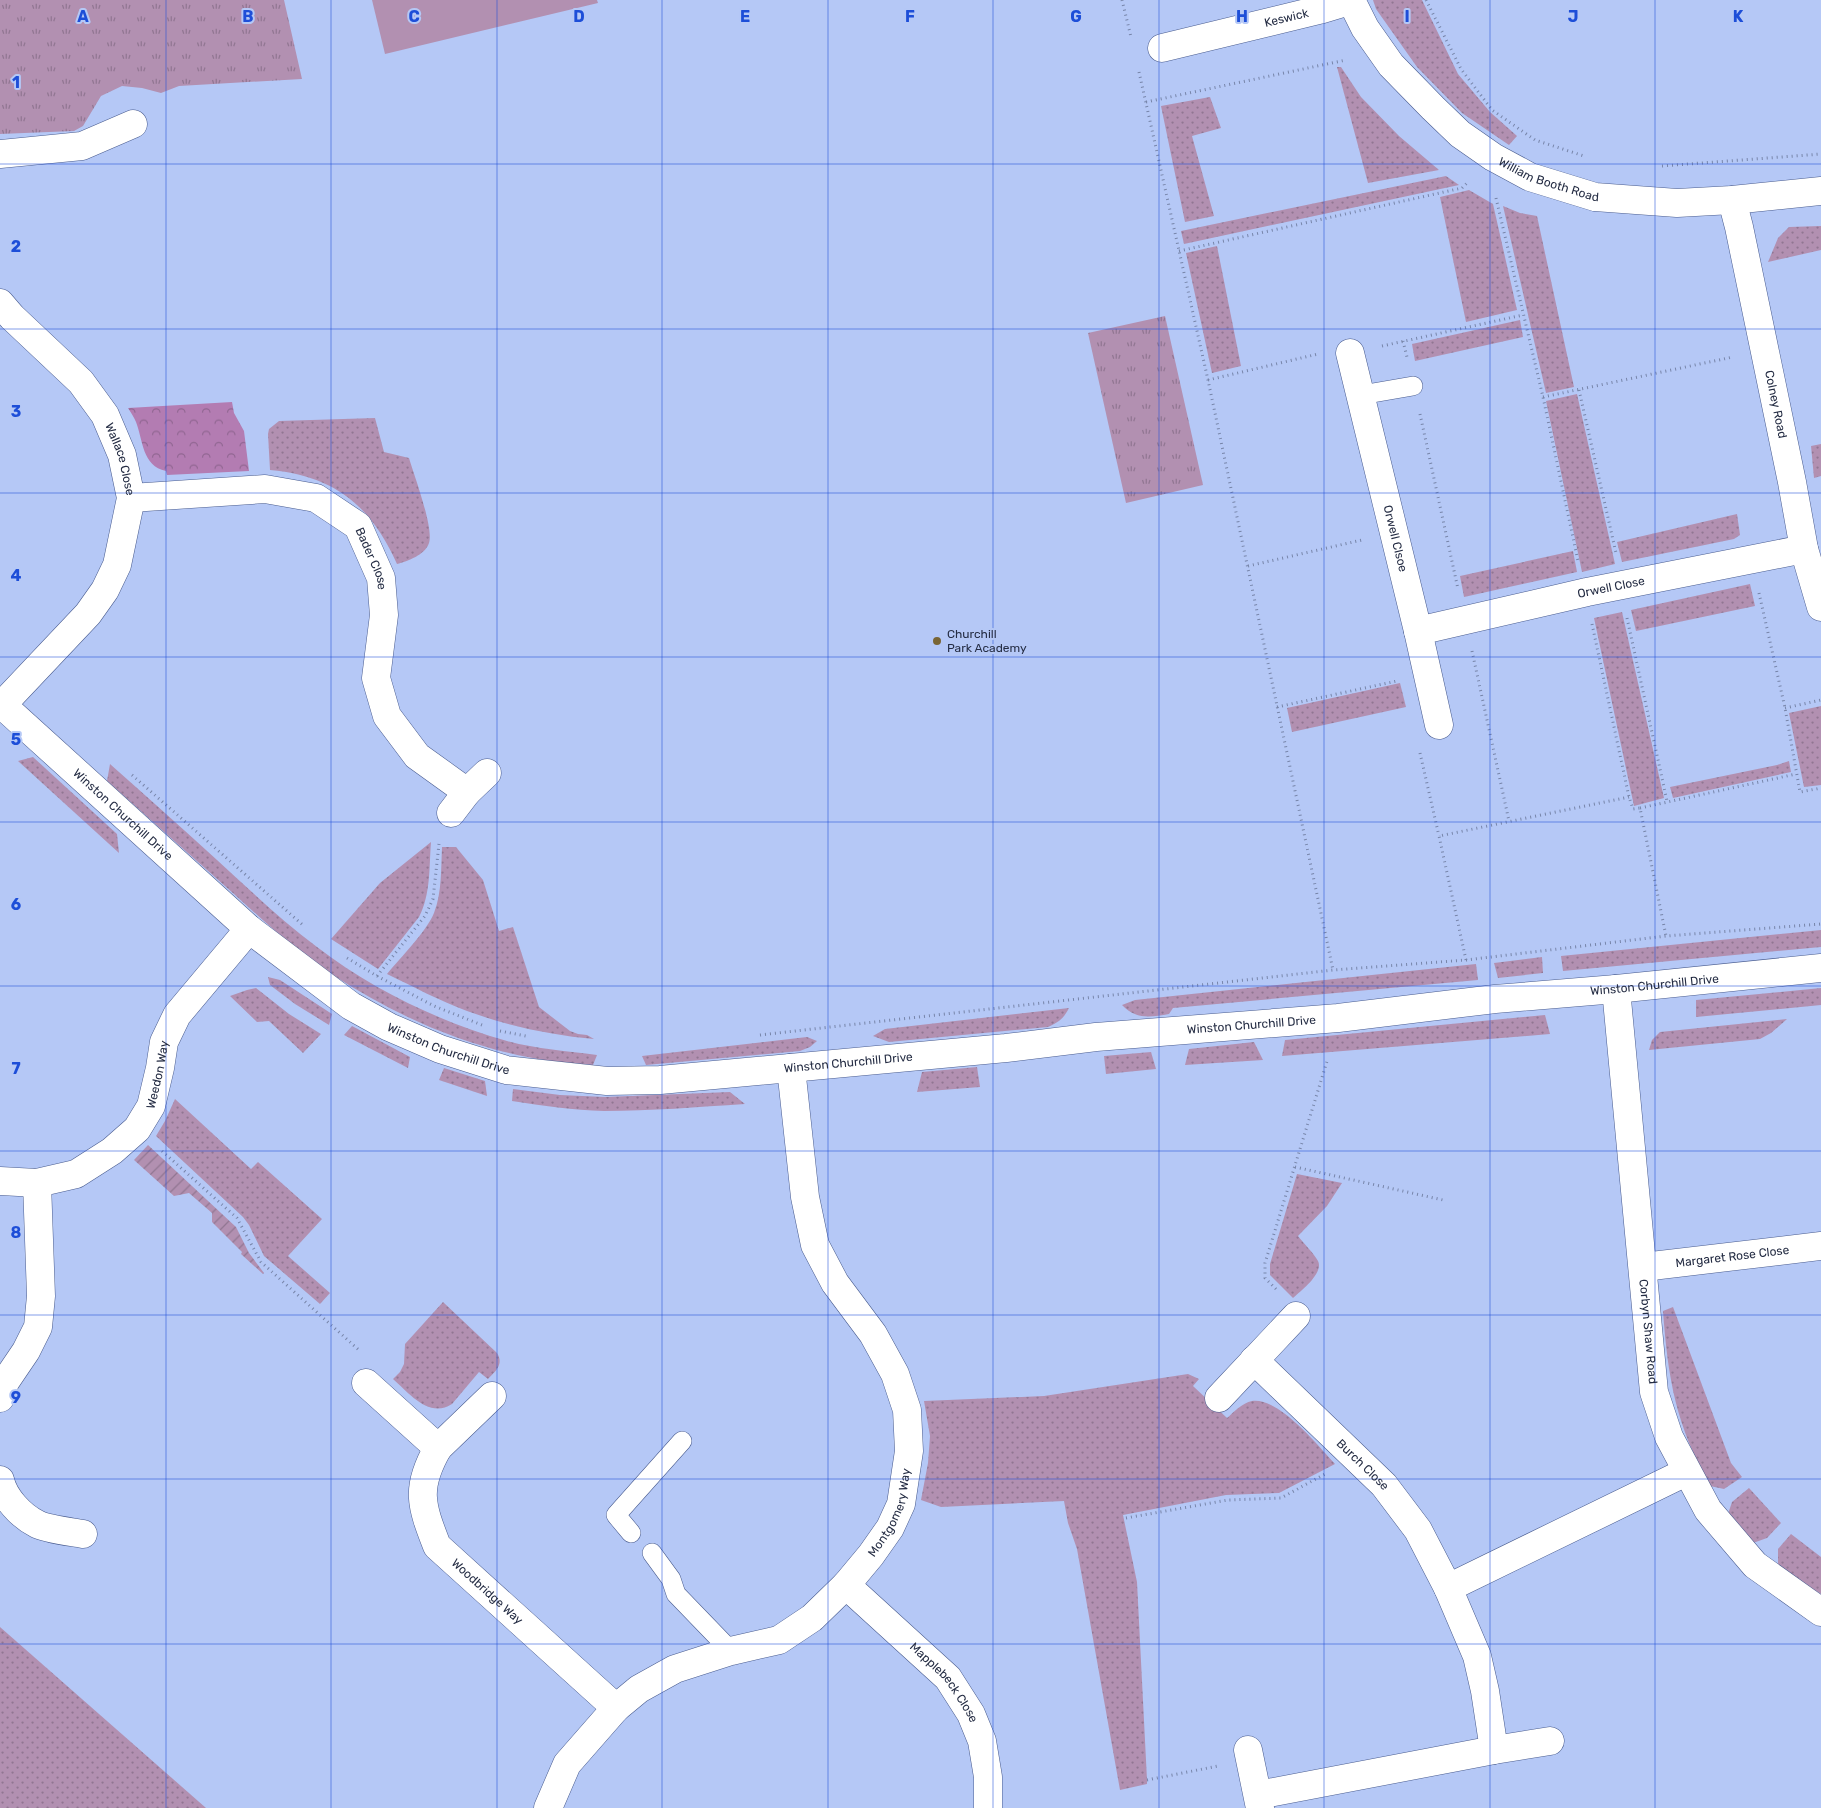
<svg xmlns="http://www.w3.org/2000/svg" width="1821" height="1808" viewBox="0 0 1821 1808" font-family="Rubik,sans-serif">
<defs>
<pattern id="grass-dots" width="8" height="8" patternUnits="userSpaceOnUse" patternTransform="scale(1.25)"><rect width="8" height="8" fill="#b290b1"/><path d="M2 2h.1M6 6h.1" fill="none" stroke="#917692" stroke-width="1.8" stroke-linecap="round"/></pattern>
<pattern id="forest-crowns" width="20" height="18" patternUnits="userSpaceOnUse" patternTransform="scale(1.25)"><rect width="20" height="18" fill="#b37cb2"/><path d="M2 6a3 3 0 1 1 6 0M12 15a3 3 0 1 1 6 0" fill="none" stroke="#916692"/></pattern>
<pattern id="park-tufts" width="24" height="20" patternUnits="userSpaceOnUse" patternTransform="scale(1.25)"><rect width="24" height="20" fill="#b290b1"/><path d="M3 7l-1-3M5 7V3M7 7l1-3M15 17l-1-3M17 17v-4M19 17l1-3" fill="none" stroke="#917692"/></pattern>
<pattern id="garden-furrows" width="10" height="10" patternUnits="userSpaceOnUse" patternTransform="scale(1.25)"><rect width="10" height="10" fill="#b290b1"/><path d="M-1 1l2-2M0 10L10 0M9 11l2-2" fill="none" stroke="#917692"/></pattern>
</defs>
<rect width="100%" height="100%" fill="#b5c8f6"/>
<!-- grass -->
<g fill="url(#grass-dots)">
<polygon points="1373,0 1422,0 1458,74 1490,112 1517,136 1509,145 1462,113 1417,67 1376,9"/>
<polygon points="1337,67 1341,67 1361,97 1399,136 1439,170 1368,183"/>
<polygon points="1210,97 1221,128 1192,136 1214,216 1185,222 1161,106"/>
<polygon points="1446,176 1459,185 1184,244 1181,231"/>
<polygon points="1469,190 1493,204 1517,310 1466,322 1440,197"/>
<polygon points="1503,206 1520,213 1537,216 1574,387 1546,393"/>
<polygon points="1821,226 1821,250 1768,262 1778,238 1789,227"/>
<polygon points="1217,246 1241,366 1212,373 1186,253"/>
<polygon points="1520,320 1523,337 1415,361 1412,344"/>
<polygon points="1577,394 1615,564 1582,572 1546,401"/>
<path d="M375 418 384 452 409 458C414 475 434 528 429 543 425 555 408 561 397 564 371 506 335 476 270 470L268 434 269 429 279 421Z"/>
<polygon points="1821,444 1821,476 1814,478 1811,446"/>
<polygon points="1737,514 1740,535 1734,539 1622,562 1617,542"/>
<polygon points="1573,551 1577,572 1464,597 1460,576"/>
<polygon points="1750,584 1755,606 1636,631 1631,610"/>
<polygon points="1622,612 1664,798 1634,806 1594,618"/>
<polygon points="1400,683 1406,707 1292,732 1287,708"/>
<polygon points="1821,706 1821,785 1804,787 1789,713"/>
<polygon points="33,757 117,834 119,853 18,761"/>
<polygon points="1789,761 1791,772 1673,798 1670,787 1777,765"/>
<path d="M110 764C146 796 182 828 217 860 250 890 282 921 317 947 373 990 440 1022 507 1041 536 1049 567 1051 597 1055L593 1065C500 1061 411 1026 333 975 297 952 265 922 234 894 191 856 149 818 107 781Z"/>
<path d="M431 842C429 867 431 894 419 917L378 969 331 939 380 883Z"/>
<path d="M442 847H456L483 880 499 931 513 927 539 1007 570 1031 578 1034 587 1035 594 1039C551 1035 508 1026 467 1011 440 1001 414 987 387 974 401 957 426 932 434 913 442 893 441 868 442 847Z"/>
<polygon points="1821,930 1821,947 1563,971 1561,956"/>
<polygon points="1542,957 1543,973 1498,978 1494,963"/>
<path d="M1476 964 1478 980 1173 1008 1169 1014C1151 1017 1136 1020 1122 1005L1135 1000Z"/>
<polygon points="268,977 280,980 332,1014 329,1025 295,1004 270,985"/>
<polygon points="256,988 289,1014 321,1034 303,1053 269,1021 257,1022 230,996 247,990"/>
<polygon points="1821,988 1821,1005 1696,1017 1696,1000"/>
<path d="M1069 1008C1064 1018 1059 1022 1048 1027L889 1042 873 1036 885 1029Z"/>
<polygon points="1545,1015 1550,1034 1282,1056 1285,1040"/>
<polygon points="1787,1019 1771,1033 1760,1039 1649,1050 1652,1040 1660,1032"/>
<polygon points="352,1026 410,1057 408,1068 344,1035"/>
<polygon points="807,1037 817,1041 810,1047 800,1051 646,1065 642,1056"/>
<polygon points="1254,1042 1263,1060 1185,1065 1189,1049"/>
<polygon points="1151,1052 1156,1069 1106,1074 1104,1056"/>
<polygon points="977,1067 980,1087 917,1092 922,1072"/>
<polygon points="444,1068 485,1081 487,1096 439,1080"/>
<path d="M513 1089 560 1095 605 1097 730 1092 745 1104C698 1107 651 1111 604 1111 573 1110 543 1106 512 1101Z"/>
<polygon points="175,1099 251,1169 258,1162 322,1219 288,1256 330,1293 320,1304 264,1256 249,1225 243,1217 156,1136 165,1121"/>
<path d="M1297 1174 1342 1183 1327 1206 1298 1236C1304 1244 1313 1252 1318 1261 1324 1273 1301 1291 1293 1298L1270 1275V1264Z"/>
<path d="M443 1302 497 1353C504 1364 496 1371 488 1379L479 1372 452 1404C429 1419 409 1393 393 1379L400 1372 404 1364 405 1344Z"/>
<path d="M1673 1307 1731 1463 1742 1477 1724 1489 1710 1486C1676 1425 1668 1380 1663 1311Z"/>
<path d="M1188 1374 1199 1379 1193 1386 1227 1418C1234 1412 1242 1403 1252 1401 1279 1397 1318 1446 1335 1464L1279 1493 1226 1495 1123 1515 1137 1582 1147 1780V1784L1120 1790 1077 1549 1068 1523 1064 1501 941 1507 921 1500 928 1463 930 1436 924 1401 1044 1396Z"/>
<polygon points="1749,1488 1781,1523 1767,1538 1753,1543 1728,1514 1732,1502"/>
<polygon points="1791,1534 1821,1557 1821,1594 1800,1582 1778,1565 1778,1549"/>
<polygon points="0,1627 206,1808 0,1808"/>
</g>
<!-- forest -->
<path fill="url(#forest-crowns)" d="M232 402 234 413 244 431 249 471 167 475 166 471C142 466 143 440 136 422 134 417 131 413 128 408Z"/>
<!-- park -->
<g fill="url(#park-tufts)">
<polygon points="0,0 284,0 302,79 179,86 161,93 142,88 122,86 101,96 83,126 74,131 0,134"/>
<polygon points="1165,316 1203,485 1126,503 1088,333"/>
</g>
<!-- garden -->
<polygon fill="url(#garden-furrows)" points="148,1145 236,1227 249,1253 264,1273 263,1274 241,1254 242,1252 212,1222 212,1213 189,1193 174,1196 134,1160"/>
<!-- pitch -->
<polygon fill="#b290b1" points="372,0 597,0 598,3 385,54"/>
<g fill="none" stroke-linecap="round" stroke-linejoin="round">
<defs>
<g id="service">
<polyline points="1361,395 1413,386"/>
<polyline points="631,1533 616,1515 682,1441"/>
<polyline points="652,1553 671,1579 676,1594 731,1651"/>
</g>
<g id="minor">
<path id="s1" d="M1351 0 1365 28 1391 65 1433 108 1460 134 1493 157 1530 177 1595 197 1677 203 1732 200 1821 191"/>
<path id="s2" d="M1162 48 1319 10 1352 0"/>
<polyline points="0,154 82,146 133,124"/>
<path id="s3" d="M1732 200 1739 227 1792 482 1804 549 1821 607"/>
<path id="s4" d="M0 303 12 317 81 382 105 415 122 455 131 498 117 565 105 590 88 614 2 705"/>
<path id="s5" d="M1350 353 1418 631 1439 725"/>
<path id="s6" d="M131 498 265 489 316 498 358 526 381 578 384 615 376 678 387 716 417 756 467 792 487 773"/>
<path id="s7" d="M1418 631 1587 592 1804 549"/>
<polyline points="451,813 467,792"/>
<path id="s8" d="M1616 989 1654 1392 1669 1437 1708 1510 1755 1565 1821 1612"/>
<path id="s9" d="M0 1181 37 1183 76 1174 112 1151 137 1129 151 1106 160 1068 164 1042 177 1015 249 929"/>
<path id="s10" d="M1643 1267 1821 1246"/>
<path id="s11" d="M1254 1360 1384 1485 1418 1530 1448 1588 1477 1656 1485 1691 1494 1750"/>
<polyline points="366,1383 438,1448 492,1396"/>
<polyline points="0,1398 5,1382 26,1351 38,1327 41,1296 37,1183"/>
<polyline points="1219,1398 1296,1316"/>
<path id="s12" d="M438 1448C415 1488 421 1505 437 1546L616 1708"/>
<path d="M0 1480C4 1498 21 1516 37 1524 46 1529 72 1532 83 1534"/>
<path id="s13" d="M846 1585 948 1678 971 1714 982 1741 988 1777V1808"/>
<polyline points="1448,1588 1686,1472"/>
<polyline points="1248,1750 1260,1808"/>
<polyline points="1258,1795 1494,1750 1550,1741"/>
<path id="s14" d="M548 1808 567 1764 616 1708 639 1689 675 1669 731 1651 779 1640 812 1618 846 1585 871 1555 890 1528 901 1504 909 1451 907 1410 895 1374 873 1334 835 1283 815 1245 805 1197 791 1068"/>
</g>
<g id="tertiary">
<path id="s15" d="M0 703 249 929 351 1006 389 1027 440 1049 506 1070 607 1081 660 1080 1006 1048 1096 1037 1338 1018 1495 999 1616 989 1821 968"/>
</g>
</defs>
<!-- service casing -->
<use href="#service" stroke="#495c8f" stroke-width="20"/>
<!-- minor casing -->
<use href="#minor" stroke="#495c8f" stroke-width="29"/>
<!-- tertiary casing -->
<use href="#tertiary" stroke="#495c8f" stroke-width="29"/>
<!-- path -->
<g stroke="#7785a9" stroke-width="3" stroke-dasharray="1 4" stroke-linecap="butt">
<polyline points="1122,0 1131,37"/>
<polyline points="1426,0 1461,69 1492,110 1535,140 1584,156"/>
<polyline points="1139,72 1208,380 1333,970"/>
<polyline points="1146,102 1346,60"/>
<polyline points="1662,166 1821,154"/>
<polyline points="1496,198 1543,397 1578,561"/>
<polyline points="1179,251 1462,188 1469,181"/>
<polyline points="1403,341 1407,357"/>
<polyline points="1382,346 1523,315"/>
<polyline points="1208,380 1318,354"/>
<polyline points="1579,390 1616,553"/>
<polyline points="1543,397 1733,357"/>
<polyline points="1420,414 1458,589"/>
<polyline points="1248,566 1362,540"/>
<polyline points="1759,593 1785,708 1800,792 1821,788"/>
<polyline points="1627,618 1667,801"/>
<polyline points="1592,624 1629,797 1633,809 1640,808 1666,936"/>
<polyline points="1472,651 1509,821"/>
<polyline points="1277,707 1397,681"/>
<polyline points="1785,708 1821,700"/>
<polyline points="1420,753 1439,836"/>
<polyline points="132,775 304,926"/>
<polyline points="1640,808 1796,774"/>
<polyline points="347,958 377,976 434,1006 482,1025"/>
<polyline points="1466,960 1439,836 1629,797"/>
<polyline points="377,976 425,916 433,899 439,844"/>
<polyline points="500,1031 526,1036"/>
<polyline points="760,1035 1333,970 1466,960 1666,936 1821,924"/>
<polyline points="162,1151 237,1218 261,1262 360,1351"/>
<polyline points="1295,1167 1443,1200"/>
<polyline points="1276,1289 1265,1278 1265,1263 1328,1058"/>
<polyline points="1126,1518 1228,1500 1281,1498 1325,1474"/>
<polyline points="1147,1780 1218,1766"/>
</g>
<!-- service -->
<use href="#service" stroke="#fff" stroke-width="19"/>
<!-- minor -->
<use href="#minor" stroke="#fff" stroke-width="28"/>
<!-- tertiary -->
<use href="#tertiary" stroke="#fff" stroke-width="28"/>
</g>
<!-- grid -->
<path fill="none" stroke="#1d4ed8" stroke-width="1" stroke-opacity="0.55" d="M166 0V1808M331 0V1808M497 0V1808M662 0V1808M828 0V1808M993 0V1808M1159 0V1808M1324 0V1808M1490 0V1808M1655 0V1808M0 164H1821M0 329H1821M0 493H1821M0 657H1821M0 822H1821M0 986H1821M0 1151H1821M0 1315H1821M0 1479H1821M0 1644H1821"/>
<!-- markers -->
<circle fill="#796534" stroke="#b5c8f6" stroke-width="2" cx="937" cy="641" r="5"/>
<g text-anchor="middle" stroke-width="4" stroke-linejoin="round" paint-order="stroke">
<!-- street labels -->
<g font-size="12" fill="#252d44" stroke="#b5c8f6">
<text dy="4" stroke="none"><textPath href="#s2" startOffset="128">Keswick</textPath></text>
<text dy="4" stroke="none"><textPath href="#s1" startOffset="275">William Booth Road</textPath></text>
<text dy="4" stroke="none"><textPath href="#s3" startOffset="209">Colney Road</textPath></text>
<text dy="4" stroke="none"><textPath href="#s4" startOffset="201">Wallace Close</textPath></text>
<text dy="4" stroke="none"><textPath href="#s5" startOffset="191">Orwell Clsoe</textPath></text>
<text dy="4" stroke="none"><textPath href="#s6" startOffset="272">Bader Close</textPath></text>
<text dy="4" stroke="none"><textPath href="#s7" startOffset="198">Orwell Close</textPath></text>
<text dy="4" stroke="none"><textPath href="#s15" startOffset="166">Winston Churchill Drive</textPath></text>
<text dy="4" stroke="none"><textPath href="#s15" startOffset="1786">Winston Churchill Drive</textPath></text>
<text dy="4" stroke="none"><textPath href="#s15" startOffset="1381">Winston Churchill Drive</textPath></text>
<text dy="4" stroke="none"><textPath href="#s15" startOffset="571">Winston Churchill Drive</textPath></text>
<text dy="4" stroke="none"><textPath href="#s15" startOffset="976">Winston Churchill Drive</textPath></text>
<text dy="4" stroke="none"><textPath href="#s9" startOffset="212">Weedon Way</textPath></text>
<text dy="4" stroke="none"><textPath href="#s10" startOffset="90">Margaret Rose Close</textPath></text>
<text dy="4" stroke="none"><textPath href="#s8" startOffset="344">Corbyn Shaw Road</textPath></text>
<text dy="4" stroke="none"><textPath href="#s11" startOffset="151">Burch Close</textPath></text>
<text dy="4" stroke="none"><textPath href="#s14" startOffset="475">Montgomery Way</textPath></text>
<text dy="4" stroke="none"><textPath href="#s12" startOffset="171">Woodbridge Way</textPath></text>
<text dy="4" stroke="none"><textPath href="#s13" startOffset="139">Mapplebeck Close</textPath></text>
</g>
<!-- poi labels -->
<g font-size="12" fill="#252d44" stroke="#b5c8f6" text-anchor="start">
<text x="947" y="638">Churchill<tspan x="947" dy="14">Park Academy</tspan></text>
</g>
</g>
<g font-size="16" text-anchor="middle" font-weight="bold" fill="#1d4ed8" stroke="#b5c8f6" stroke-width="4" stroke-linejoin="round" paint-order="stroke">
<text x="83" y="22">A</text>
<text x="248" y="22">B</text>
<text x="414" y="22">C</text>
<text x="579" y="22">D</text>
<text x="745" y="22">E</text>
<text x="910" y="22">F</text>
<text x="1076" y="22">G</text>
<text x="1242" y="22">H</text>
<text x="1407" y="22">I</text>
<text x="1573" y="22">J</text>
<text x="1738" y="22">K</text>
<text x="16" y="88">1</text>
<text x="16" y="252">2</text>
<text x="16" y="417">3</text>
<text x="16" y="581">4</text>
<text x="16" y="745">5</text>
<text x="16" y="910">6</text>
<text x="16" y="1074">7</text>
<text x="16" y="1238">8</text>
<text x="16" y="1403">9</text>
</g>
</svg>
